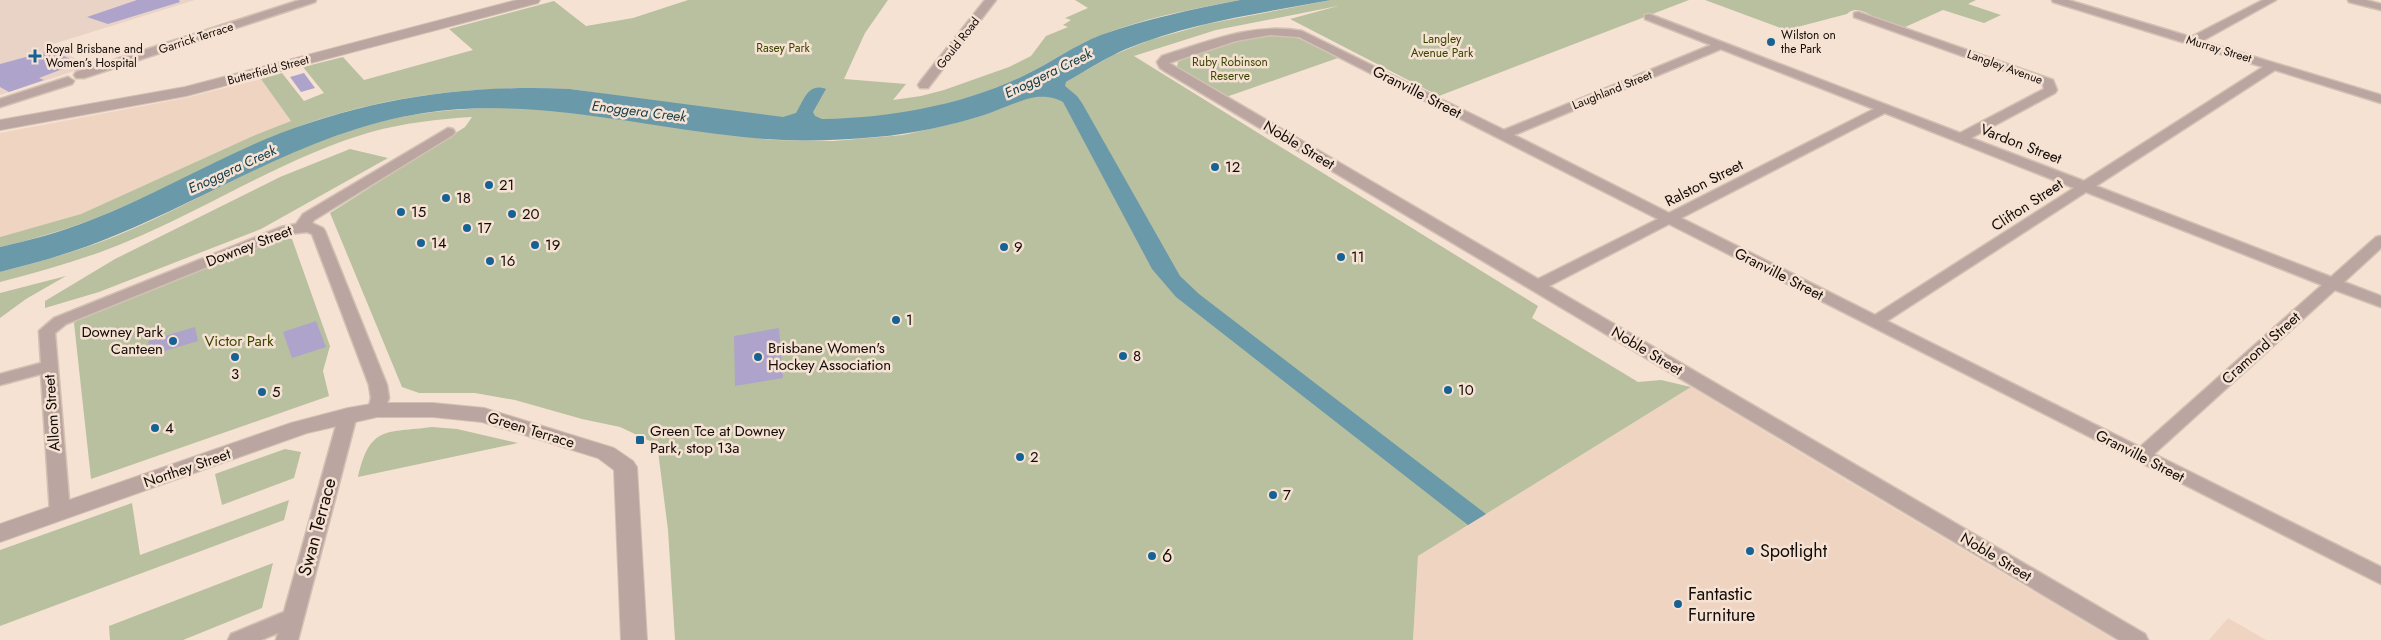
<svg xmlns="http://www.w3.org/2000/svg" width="2381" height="640" viewBox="0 0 2381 640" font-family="Jost,sans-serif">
<rect width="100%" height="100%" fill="#f6e2d3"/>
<!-- built -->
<g fill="#efd4c1">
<polygon points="261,79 292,121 253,136 81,214 0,237 0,133 185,98"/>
<polygon points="1691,387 1841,477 2115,640 1413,640 1418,556"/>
<polygon points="2228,618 2266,640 2209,640"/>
</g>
<!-- medical -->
<polygon fill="#e9d3c6" points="0,0 195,0 50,45 90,66 0,95"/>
<!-- green -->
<g fill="#b9c09f">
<path d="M688 0H888L865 33 844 79 906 84 893 100 921 96 944 90 1009 67 1031 56 1046 36 1068 27 1063 25 1071 20 1065 18 1088 8 1075 0H1240C1192 9 1143 18 1097 37 1073 47 1051 62 1027 74 993 91 953 103 916 111 806 133 680 104 570 89 476 85 382 95 295 128 225 155 160 193 91 220 61 231 31 240 0 247V237L81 214 253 136 291 121 261 79 282 73 304 101 324 93 303 67 343 57 364 80 473 50 449 29 554 1 586 26 633 18Z"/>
<path d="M1331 0H1689L1439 96 1290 19 1338 6 1216 30 1134 56 1538 306 1532 318 1638 382 1661 380 1691 387 1418 556 1413 640H675L668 530 658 451 652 442 620 427 582 419 515 400 475 393H419L402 387 330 213 465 127 472 117C438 119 404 123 371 132 285 157 209 208 126 242 86 259 42 271 0 282V272C39 262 79 251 116 236 199 202 277 151 364 126 422 109 484 106 544 109L772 140 833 141 903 135 952 124 1059 86 1113 55 1150 40 1207 24Z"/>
<path d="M1705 0H1976L1968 4 2001 15 1984 23 1943 10 1903 28C1895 25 1887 23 1880 20 1870 16 1857 4 1847 14L1786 30Z"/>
<polygon points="1263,34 1292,35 1338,58 1226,97 1177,67 1178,62 1188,56"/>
<polygon points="350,149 388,158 261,229 99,292 45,308 45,301 115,259 280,177"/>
<polygon points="283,238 292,239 330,346 323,371 329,396 91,479 74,323 81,315 274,239"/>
<polygon points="66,276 26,299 0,318 0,293"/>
<path d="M432 427 457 429 518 443 358 477C370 425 386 433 432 427Z"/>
<polygon points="285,449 301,452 294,478 222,505 215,474"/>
<polygon points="289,500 284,520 0,626 0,550 132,503 140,555"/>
<polygon points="273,563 262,608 183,640 110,640 109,626"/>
</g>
<!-- water -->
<path fill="#6a99aa" d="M1240 0H1331C1263 13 1191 22 1126 49 1105 58 1086 71 1066 82L1065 86 1077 96 1082 103 1180 276 1199 294 1486 514 1468 525 1176 297 1152 269 1063 102C1055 97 1045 96 1036 97 1019 100 1001 109 984 115 948 126 913 134 876 137 831 141 787 142 743 137 636 126 532 97 424 113 312 130 219 193 116 235 79 251 39 262 0 272V247C31 240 61 232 91 220 151 197 207 164 266 139 364 99 464 84 570 89L783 117 796 113C804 100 808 82 826 89L813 112 815 116 822 119C891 118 964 105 1027 74 1052 62 1075 45 1101 35 1146 19 1193 9 1240 0Z"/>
<!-- building -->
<g fill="#aea3ca">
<polygon points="137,0 179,0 180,2 108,24 87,17"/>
<polygon points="52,50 78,63 39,78 44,80 9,92 0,87 0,64"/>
<polygon points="304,73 315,88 301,92 290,77"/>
<polygon points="316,321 326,347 292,358 283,332"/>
<polygon points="195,327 198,341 151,355 148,341"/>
<polygon points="779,328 783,378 735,386 734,336"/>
</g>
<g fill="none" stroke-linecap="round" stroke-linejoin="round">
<defs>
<g id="minor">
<polygon points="300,0 316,0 315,2 84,78 76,78 74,75 76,72"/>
<polygon points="985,0 996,0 928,88 920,88 918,85 920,82"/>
<path d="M2052 0H2068L2191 37 2263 0H2276L2202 41 2381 95V103L2275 70 2096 186 2331 277 2376 237 2381 236V248L2344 282 2381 296V307L2335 290 2154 454 2381 567V584L1669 224 1549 286 2145 634 2148 640H2119L1166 72 1160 68 1157 62 1162 56C1207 42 1254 22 1302 31L1504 130 1711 45 1645 19V15L1649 14 1960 133 2044 89 2043 85 1854 17V13L1858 12 2053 80 2057 90 2055 93 1971 138 2084 181 2263 67 2053 2ZM1270 35 1299 37 1658 219 1538 279 1169 63 1236 41ZM1721 49 1874 109 1669 213 1514 135ZM1885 113 2074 188 1875 315 1681 218ZM2086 192 2322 285 2140 447 1887 321Z"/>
<polygon points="2348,0 2366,0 2381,4 2381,10 2349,2"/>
<polygon points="68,77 74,81 72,84 0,107 0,99"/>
<polygon points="448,128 453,129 455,132 453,135 314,220 312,223 323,228 325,231 387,385 389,398 383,414 377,416 371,414 368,410 371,398 369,385 312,234 307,232 289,234 66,324 55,333 70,512 67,517 60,519 53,517 50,512 41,374 0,385 0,374 41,363 39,331 54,318 281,227 296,224 303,214"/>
<polygon points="348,409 354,411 357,415 298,640 276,640 278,633 261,640 228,640 231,634 284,612 339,415 342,411"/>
</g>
<g id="tertiary">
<polygon points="517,0 540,0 538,3 186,96 0,130 0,120 185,87"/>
<polygon points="377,403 433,403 484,408 614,448 633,461 637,467 647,640 621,640 614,470 598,458 482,422 433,417 377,417 307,433 0,542 0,524 291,423 348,408"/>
</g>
</defs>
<!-- minor casing -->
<use href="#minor" stroke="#d2c0b2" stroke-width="3"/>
<!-- tertiary casing -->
<use href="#tertiary" stroke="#d2c0b2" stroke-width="2"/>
<!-- minor -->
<use href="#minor" fill="#baa5a1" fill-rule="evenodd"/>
<!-- tertiary -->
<use href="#tertiary" fill="#baa5a1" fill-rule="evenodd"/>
</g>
<!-- markers -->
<g fill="#176295" stroke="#f6e2d3" stroke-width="2">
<circle cx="1771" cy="42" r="5"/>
<path d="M32.5 48.5h5v5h5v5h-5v5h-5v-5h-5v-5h5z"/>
<circle cx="1215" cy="167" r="5"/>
<circle cx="489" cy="185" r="5"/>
<circle cx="446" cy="198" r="5"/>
<circle cx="401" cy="212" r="5"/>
<circle cx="512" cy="214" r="5"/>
<circle cx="467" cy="228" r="5"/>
<circle cx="421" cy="243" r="5"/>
<circle cx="535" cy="245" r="5"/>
<circle cx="1004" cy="247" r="5"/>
<circle cx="1341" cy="257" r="5"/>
<circle cx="490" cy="261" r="5"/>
<circle cx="896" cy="320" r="5"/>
<circle cx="173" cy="341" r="5"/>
<circle cx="1123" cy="356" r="5"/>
<circle cx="235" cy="357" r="5"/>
<circle cx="758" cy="357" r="5"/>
<circle cx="1448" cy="390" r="5"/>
<circle cx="262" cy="392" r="5"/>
<circle cx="155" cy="428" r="5"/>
<rect x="635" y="435" width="10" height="10" rx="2.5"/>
<circle cx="1020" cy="457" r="5"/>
<circle cx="1273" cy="495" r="5"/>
<circle cx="1750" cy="551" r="5"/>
<circle cx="1152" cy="556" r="5"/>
<circle cx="1678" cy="604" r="5"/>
</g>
<g text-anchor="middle" stroke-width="5" stroke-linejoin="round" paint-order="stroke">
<!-- far-poi labels -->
<g font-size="12" fill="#120b07" stroke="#f6e2d3" text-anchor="start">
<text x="1781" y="39">Wilston on<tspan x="1781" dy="14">the Park</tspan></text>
<text x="46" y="53">Royal Brisbane and<tspan x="46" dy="14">Women’s Hospital</tspan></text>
</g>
<!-- far-street labels -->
<g font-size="12" fill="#120b07" stroke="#f6e2d3">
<text transform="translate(196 38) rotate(-18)" y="4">Garrick Terrace</text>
<text transform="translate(958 43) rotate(-52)" y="4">Gould Road</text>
<text transform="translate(2219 49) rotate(17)" y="4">Murray Street</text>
<text transform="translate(2005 67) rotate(20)" y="4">Langley Avenue</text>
<text transform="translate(268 70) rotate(-15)" y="4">Butterfield Street</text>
<text transform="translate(1612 90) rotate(-22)" y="4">Laughland Street</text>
</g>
<!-- far-park labels -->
<g font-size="12" fill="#3b4400" stroke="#f6e2d3">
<text x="1442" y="43">Langley<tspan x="1442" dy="14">Avenue Park</tspan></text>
<text x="783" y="52">Rasey Park</text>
<text x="1230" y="66">Ruby Robinson<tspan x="1230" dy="14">Reserve</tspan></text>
</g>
<!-- far-water labels -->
<g font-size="14" font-style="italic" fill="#0f3b48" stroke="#f6e2d3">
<text transform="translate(1048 73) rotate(-26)" y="5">Enoggera Creek</text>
<text transform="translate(639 111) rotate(7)" y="5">Enoggera Creek</text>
<text transform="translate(232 169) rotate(-25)" y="5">Enoggera Creek</text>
</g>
<!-- street labels -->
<g font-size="15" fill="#120b07" stroke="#f6e2d3">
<text transform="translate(1417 92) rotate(27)" y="5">Granville Street</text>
<text transform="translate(2021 144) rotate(21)" y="5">Vardon Street</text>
<text transform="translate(1299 145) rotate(31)" y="5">Noble Street</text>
<text transform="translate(1704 183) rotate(-27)" y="5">Ralston Street</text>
<text transform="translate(2027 205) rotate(-33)" y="5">Clifton Street</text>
<text transform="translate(249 246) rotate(-21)" y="5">Downey Street</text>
<text transform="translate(1779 274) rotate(27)" y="5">Granville Street</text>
<text transform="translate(2261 348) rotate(-42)" y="5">Cramond Street</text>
<text transform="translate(1647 351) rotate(31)" y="5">Noble Street</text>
<text transform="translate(52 413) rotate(-94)" y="5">Allom Street</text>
<text transform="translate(531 430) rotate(17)" y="5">Green Terrace</text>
<text transform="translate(2140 456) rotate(27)" y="5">Granville Street</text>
<text transform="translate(187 468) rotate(-19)" y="5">Northey Street</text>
<text transform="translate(1996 557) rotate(31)" y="5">Noble Street</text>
</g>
<!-- poi labels -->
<g font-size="15" fill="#120b07" stroke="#f6e2d3" text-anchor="start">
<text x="1225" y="172">12</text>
<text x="499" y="190">21</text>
<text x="456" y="203">18</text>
<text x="411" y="217">15</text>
<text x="522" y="219">20</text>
<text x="477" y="233">17</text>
<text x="431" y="248">14</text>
<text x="545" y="250">19</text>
<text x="1014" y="252">9</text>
<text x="1351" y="262">11</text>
<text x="500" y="266">16</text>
<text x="906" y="325">1</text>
<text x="163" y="337" text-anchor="end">Downey Park<tspan x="163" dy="17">Canteen</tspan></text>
<text x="768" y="353">Brisbane Women's<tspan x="768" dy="17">Hockey Association</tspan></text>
<text x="1133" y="361">8</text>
<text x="235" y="379" text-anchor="middle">3</text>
<text x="1458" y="395">10</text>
<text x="272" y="397">5</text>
<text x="165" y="433">4</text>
<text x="650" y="436">Green Tce at Downey<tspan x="650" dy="17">Park, stop 13a</tspan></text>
<text x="1030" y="462">2</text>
<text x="1283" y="500">7</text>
</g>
<!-- park labels -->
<g font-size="15" fill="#3b4400" stroke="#f6e2d3">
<text x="239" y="346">Victor Park</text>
</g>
<!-- near-street labels -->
<g font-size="18" fill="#120b07" stroke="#f6e2d3">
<text transform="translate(317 527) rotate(-75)" y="6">Swan Terrace</text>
</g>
<!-- near-poi labels -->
<g font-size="18" fill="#120b07" stroke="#f6e2d3" text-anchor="start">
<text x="1760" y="557">Spotlight</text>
<text x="1162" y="562">6</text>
<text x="1688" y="600">Fantastic<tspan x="1688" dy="21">Furniture</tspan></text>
</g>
</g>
</svg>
